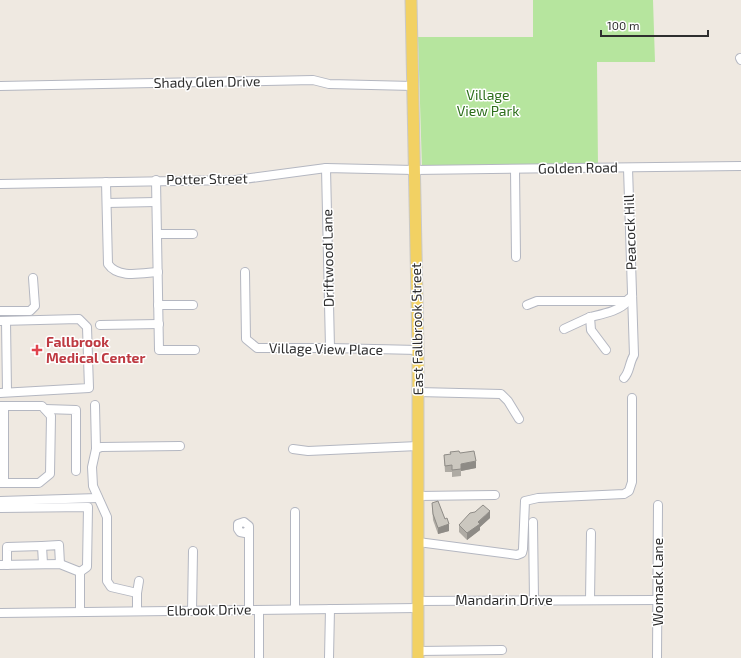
<svg xmlns="http://www.w3.org/2000/svg" width="741" height="658" viewBox="0 0 741 658" font-family="'Exo 2',sans-serif">
<rect width="100%" height="100%" fill="#efe9e1"/>
<!-- green -->
<polygon fill="#b6e59e" points="533,0 653,0 655,62 597,62 598,168 422,169 418,37 533,37"/>
<g fill="none" stroke-linecap="round" stroke-linejoin="round">
<defs>
<g id="minor">
<polyline points="740,58 741,60"/>
<polyline points="0,86 313,80 329,84 413,86"/>
<polyline points="326,168 330,348"/>
<polyline points="515,169 516,257"/>
<polyline points="156,180 159,350 195,350"/>
<path d="M106 182 108 264C118 279 142 273 158 272"/>
<polyline points="0,184 236,180 326,168 414,170 741,166"/>
<polyline points="107,203 156,202"/>
<polyline points="157,234 193,234"/>
<polyline points="245,272 246,339 257,348 330,348 418,350"/>
<polyline points="158,305 193,305"/>
<polyline points="527,305 537,301 626,301 632,296"/>
<polyline points="0,311 30,311 35,306 33,278"/>
<polyline points="0,321 79,319 87,327 89,388 0,393"/>
<polyline points="6,321 7,392"/>
<polyline points="100,325 159,324"/>
<polyline points="564,329 590,317"/>
<path d="M606 350 591 330 590 317C602 314 620 311 628 301"/>
<path d="M624 378C630 372 629 363 634 355L628 168"/>
<polyline points="418,392 501,394 508,401 519,419"/>
<polyline points="95,405 96,449"/>
<polyline points="0,406 42,406 51,416 50,474 39,483 0,483"/>
<polyline points="45,409 76,410 76,471"/>
<polyline points="293,449 308,451 418,446"/>
<polyline points="4,483 4,406"/>
<polyline points="418,496 495,495"/>
<polyline points="0,501 98,498"/>
<polyline points="0,508 88,507 87,567 80,572"/>
<polyline points="533,522 534,601"/>
<polyline points="248,530 245,533 240,532 238,529 238,524 244,522 249,526 249,610"/>
<polyline points="418,542 517,555 522,553 523,549 525,501 538,498 624,494 629,491 632,482 632,398"/>
<polyline points="42,546 59,545 60,564"/>
<polyline points="0,565 60,564 80,572 80,612"/>
<polyline points="7,565 7,547 42,546 43,564"/>
<polyline points="137,593 111,587 107,581 107,517 93,486 92,467 96,449 101,447 180,446"/>
<polyline points="590,600 591,533"/>
<polyline points="418,601 658,600"/>
<polyline points="295,609 295,512"/>
<polyline points="137,611 137,593 139,581"/>
<polyline points="192,611 193,551"/>
<polyline points="0,613 418,608"/>
<polyline points="418,651 502,650"/>
<polyline points="259,658 259,610"/>
<polyline points="329,658 330,609"/>
<polyline points="657,658 658,505"/>
</g>
<polyline id="major" points="411,0 418,350 418,658"/>
</defs>
<!-- minor casing -->
<use href="#minor" stroke="#b4b7c1" stroke-width="10"/>
<!-- major casing -->
<use href="#major" stroke="#c9c9c9" stroke-width="13"/>
<!-- minor -->
<use href="#minor" stroke="#fff" stroke-width="8"/>
<!-- major -->
<use href="#major" stroke="#f2d163" stroke-width="11"/>
</g>
<!-- wall -->
<g fill="#afaba4">
<polygon points="460,453 476,468 461,471 461,476 452,477 452,472 445,472 444,455"/>
<polygon points="432,503 449,531 438,534 433,520"/>
<polygon points="475,512 490,518 480,527 480,530 467,540 459,532 459,525"/>
</g>
<!-- shaded-wall -->
<g fill="#8e8b86">
<polygon points="476,461 476,468 461,471 461,464"/>
<polygon points="490,511 490,518 480,527 480,530 467,540 467,533"/>
<polygon points="449,524 449,531 438,534 438,528"/>
</g>
<!-- building -->
<g fill="#cbc7bf" stroke="#8e8b86">
<polygon points="459,451 460,453 474,451 476,461 461,464 461,469 452,470 452,465 445,466 444,455 451,454 450,452"/>
<polygon points="438,501 445,519 447,518 449,524 438,528 433,514 432,503"/>
<polygon points="483,505 490,511 478,522 480,524 467,533 459,525 470,513 475,512"/>
</g>
<!-- markers -->
<path fill="#e0444e" stroke="#fff" stroke-width="1.5" d="M35 344h4v4h4v4h-4v4h-4v-4h-4v-4h4z"/>
<g text-anchor="middle" stroke-width="3" stroke-linejoin="round" paint-order="stroke">
<!-- street labels -->
<g font-size="14" fill="#2e2e2e" stroke="#fff">
<text transform="translate(207 82) rotate(-1)" y="5">Shady Glen Drive</text>
<text transform="translate(578 168) rotate(-1)" y="5">Golden Road</text>
<text transform="translate(207 179) rotate(-1)" y="5">Potter Street</text>
<text transform="translate(630 232) rotate(-92)" y="5">Peacock Hill</text>
<text transform="translate(328 258) rotate(-91)" y="5">Driftwood Lane</text>
<text transform="translate(417 329) rotate(-91)" y="5">East Fallbrook Street</text>
<text transform="translate(326 349) rotate(1)" y="5">Village View Place</text>
<text transform="translate(658 582) rotate(-90)" y="5">Womack Lane</text>
<text x="504" y="605">Mandarin Drive</text>
<text transform="translate(209 610) rotate(-1)" y="5">Elbrook Drive</text>
</g>
<!-- park labels -->
<g font-size="14" fill="#2c6e1b" stroke="#fff">
<text x="488" y="100">Village<tspan x="488" dy="16">View Park</tspan></text>
</g>
<!-- health labels -->
<g font-size="14" font-weight="bold" fill="#be3a42" stroke="#fff" text-anchor="start">
<text x="46" y="347">Fallbrook<tspan x="46" dy="16">Medical Center</tspan></text>
</g>
</g>
<!-- scale -->
<path d="M601 30v6h107v-6" fill="none" stroke="#2e2e2e" stroke-width="2"/>
<text x="607" y="30" font-size="12" fill="#2e2e2e" stroke="#ffffff" stroke-width="3" paint-order="stroke">100 m</text>
</svg>
